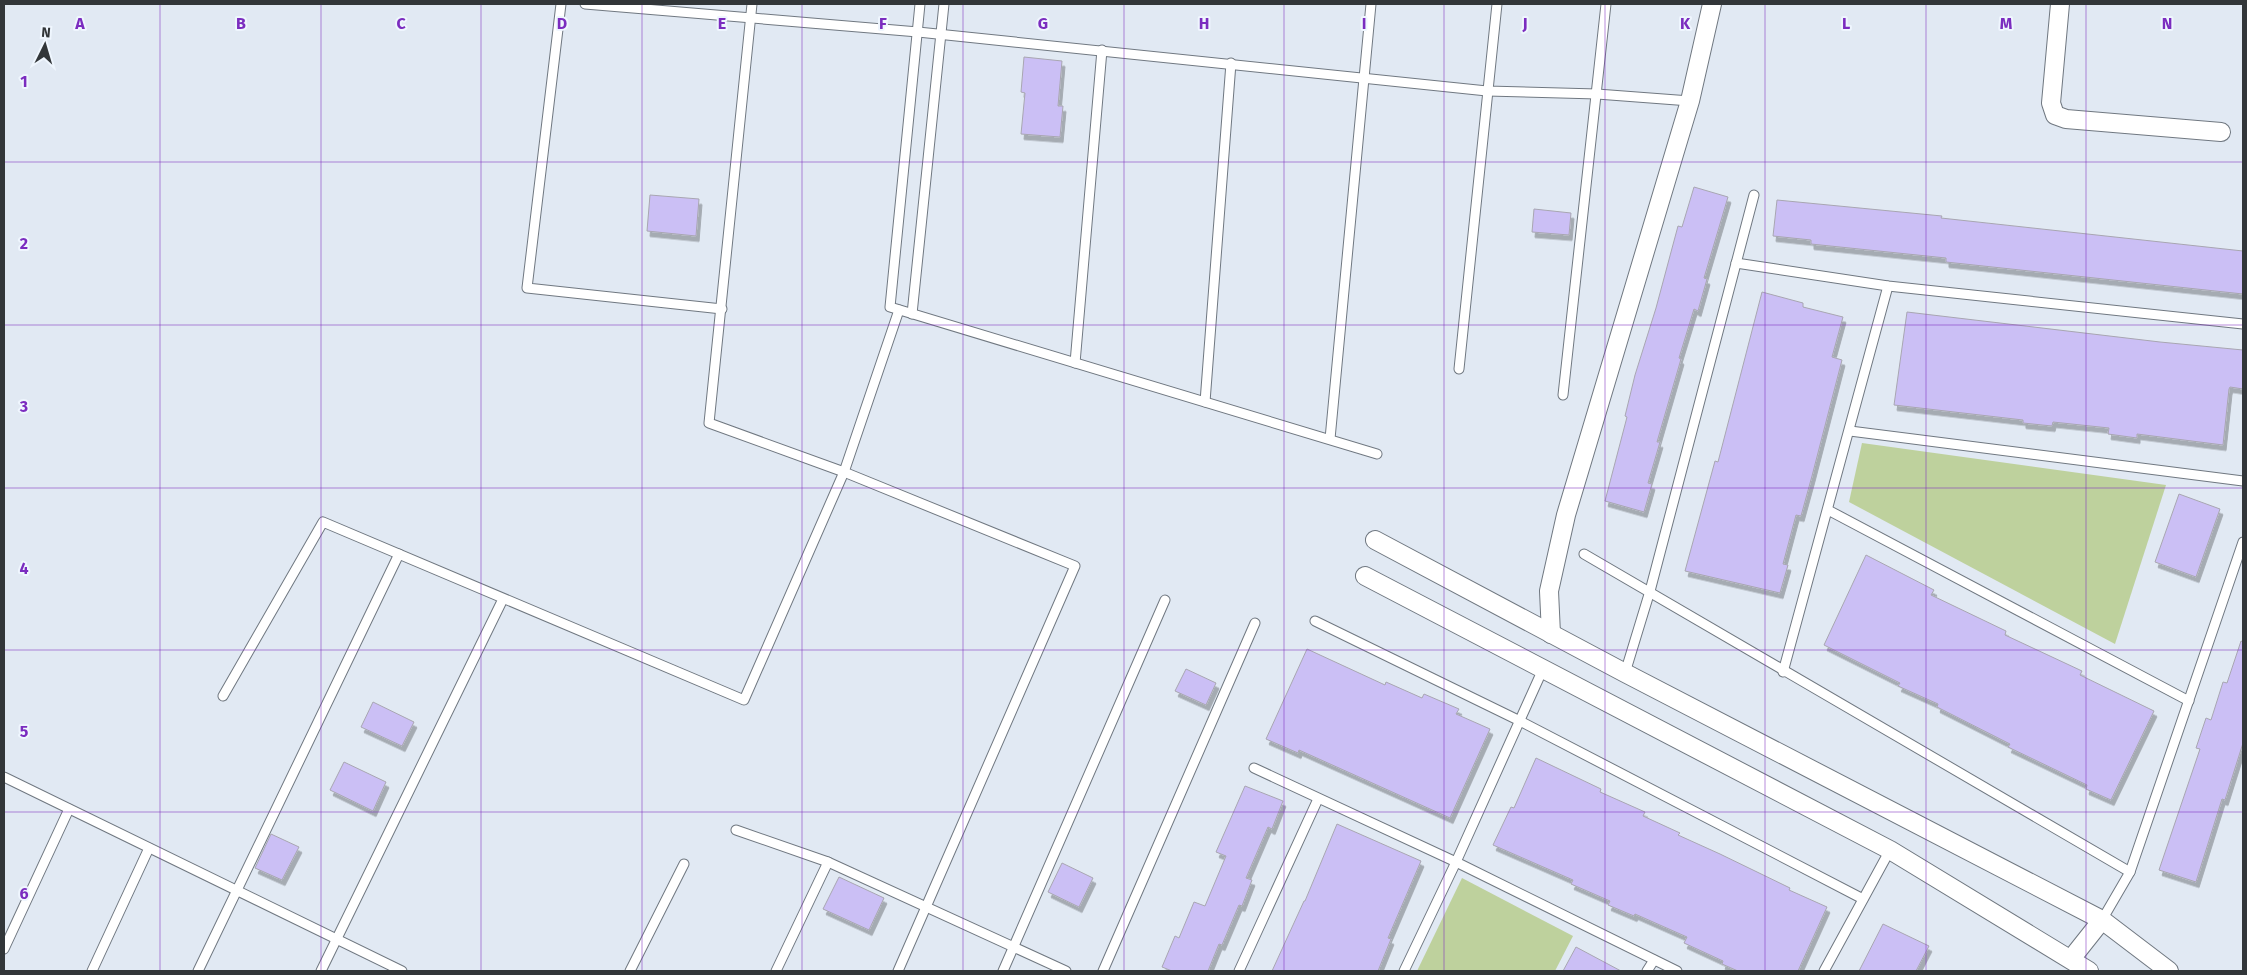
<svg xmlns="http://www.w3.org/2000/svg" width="2247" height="975" viewBox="0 0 2247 975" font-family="'Fira Sans',sans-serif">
<defs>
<filter id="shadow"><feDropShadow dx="3" dy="5.5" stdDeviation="0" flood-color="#0004"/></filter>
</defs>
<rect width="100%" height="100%" fill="#e1e9f3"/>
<!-- green -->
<g fill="#bed19d">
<polygon points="1862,443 2166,485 2115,644 1849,502"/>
<polygon points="1462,878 1573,936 1555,971 1417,971"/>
</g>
<!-- building -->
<g fill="#cbbff5" stroke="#a8a6b1" filter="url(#shadow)">
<polygon points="1024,57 1062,61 1058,106 1063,106 1060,137 1021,134 1025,93 1021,92"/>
<polygon points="1694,187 1728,197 1704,278 1707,279 1698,311 1694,309 1679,358 1681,359 1657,442 1660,442 1648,483 1652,484 1644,512 1605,501 1627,417 1625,416 1635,375 1656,308 1678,226 1682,227"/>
<polygon points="650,195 699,199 696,236 647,231"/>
<polygon points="1777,200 1942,216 1941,218 2243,251 2243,294 1946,262 1946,258 1811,244 1811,240 1773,236"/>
<polygon points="1534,209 1571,213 1569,235 1532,232"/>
<polygon points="1762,292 1803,303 1803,307 1843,317 1832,357 1842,360 1812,476 1801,516 1796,515 1783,564 1788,565 1780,593 1685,571 1715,461 1718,462"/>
<polygon points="1907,312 2160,342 2243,350 2243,389 2230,387 2229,389 2223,445 2137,434 2137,438 2108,434 2109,428 2053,422 2052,426 2023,423 2023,420 1894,405"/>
<polygon points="2179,494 2220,509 2196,577 2155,562"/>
<polygon points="1866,555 1934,590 1931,595 2006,631 2005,635 2082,671 2080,675 2154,711 2111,800 2086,789 2087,785 2008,747 2010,744 1937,707 1938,704 1898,686 1900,683 1824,645"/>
<polygon points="2241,641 2243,642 2243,743 2225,800 2222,799 2196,882 2159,870 2200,749 2196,748 2206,718 2211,720 2223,682 2227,683"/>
<polygon points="1307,649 1385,685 1386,682 1422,698 1424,694 1459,709 1456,714 1490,729 1450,818 1299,750 1298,753 1266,739"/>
<polygon points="1186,669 1216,683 1206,705 1175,691"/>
<polygon points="373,702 414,722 402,746 361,727"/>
<polygon points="1536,758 1601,789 1600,792 1645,812 1643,816 1680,833 1678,835 1720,854 1790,888 1789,890 1827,907 1798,971 1738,971 1722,964 1723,961 1684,943 1687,937 1635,914 1634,916 1608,905 1610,901 1571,884 1573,880 1493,845 1511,807 1514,808"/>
<polygon points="344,762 386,782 373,811 330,790"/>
<polygon points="1245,786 1283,801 1272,829 1268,827 1246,878 1252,880 1242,906 1239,905 1222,945 1219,944 1208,971 1172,971 1162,967 1175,936 1179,938 1194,902 1205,906 1226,856 1216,852"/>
<polygon points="1337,824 1421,861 1388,938 1391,939 1378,971 1272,971 1304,901 1305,901"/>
<polygon points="271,834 299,847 282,880 255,868"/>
<polygon points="1062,863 1093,878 1079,907 1048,892"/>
<polygon points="839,877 884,898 869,930 823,909"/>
<polygon points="1883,924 1929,946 1916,971 1859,971"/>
<polygon points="1576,947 1621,971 1563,971"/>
</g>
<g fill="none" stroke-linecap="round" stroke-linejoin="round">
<defs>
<g id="lane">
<polyline points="561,4 527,288 722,309"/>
<polyline points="585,4 918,32 1487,91 1597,94 1690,101"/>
<polyline points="752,4 709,423 844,472 1075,566 898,971"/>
<polyline points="920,4 890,307 1377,454"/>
<polyline points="1736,263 1888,286 2243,324"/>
<polyline points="912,314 944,4"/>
<polyline points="1075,363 1102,50"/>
<polyline points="1459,369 1497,4"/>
<polyline points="1563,395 1606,4"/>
<polyline points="1205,402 1231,63"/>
<polyline points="1850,431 2243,481"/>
<polyline points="1330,439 1371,4"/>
<polyline points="1828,510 2189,701"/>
<polyline points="1584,554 2130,872"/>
<polyline points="1315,621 1520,721 1863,899"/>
<polyline points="1783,672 1888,286"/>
<polyline points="1625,673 1650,591 1754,195"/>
<polyline points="223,696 323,522 744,700 844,472 899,310"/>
<polyline points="1254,768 1456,862 1677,971"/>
<polyline points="4,777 402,971"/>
<polyline points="736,830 828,862 1066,971"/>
<polyline points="2102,920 2130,872 2243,542"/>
<polyline points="4,949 69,809"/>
<polyline points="92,971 149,848"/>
<polyline points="198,971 399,554"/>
<polyline points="321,971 503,599"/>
<polyline points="630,971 684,864"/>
<polyline points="776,971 828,862"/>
<polyline points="1003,971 1165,600"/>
<polyline points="1103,971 1255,623"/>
<polyline points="1239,971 1318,799"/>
<polyline points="1404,971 1456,862 1543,669"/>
<polyline points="1647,971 1654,960"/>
<polyline points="1824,971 1890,850"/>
</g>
<g id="street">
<polyline points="2060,4 2051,103 2055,115 2066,119 2221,132"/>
<polyline points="1375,540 1625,673 2102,920 2169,971"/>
<polyline points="1365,576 1890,850 2089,971"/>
<polyline points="1551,634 1549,591 1566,515 1690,101 1712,4"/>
<polyline points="2071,959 2102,920"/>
</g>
</defs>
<!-- lane casing -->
<use href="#lane" stroke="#707881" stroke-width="11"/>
<!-- street casing -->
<use href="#street" stroke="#707881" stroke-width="20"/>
<!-- lane -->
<use href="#lane" stroke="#fff" stroke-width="9"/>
<!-- street -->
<use href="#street" stroke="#fff" stroke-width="18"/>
</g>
<!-- grid -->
<path fill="none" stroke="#7b2cbf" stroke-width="1" stroke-opacity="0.55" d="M160 4V971M321 4V971M481 4V971M642 4V971M802 4V971M963 4V971M1124 4V971M1284 4V971M1444 4V971M1605 4V971M1765 4V971M1926 4V971M2086 4V971M4 162H2243M4 325H2243M4 488H2243M4 650H2243M4 812H2243"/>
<g font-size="16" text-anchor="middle" font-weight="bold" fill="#7b2cbf" stroke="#eff6fe" stroke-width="4" stroke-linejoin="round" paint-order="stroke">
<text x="80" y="29">A</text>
<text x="241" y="29">B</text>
<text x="401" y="29">C</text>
<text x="562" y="29">D</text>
<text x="722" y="29">E</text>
<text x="883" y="29">F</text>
<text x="1043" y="29">G</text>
<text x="1204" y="29">H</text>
<text x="1364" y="29">I</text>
<text x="1525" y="29">J</text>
<text x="1685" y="29">K</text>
<text x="1846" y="29">L</text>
<text x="2006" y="29">M</text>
<text x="2167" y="29">N</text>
<text x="24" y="87">1</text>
<text x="24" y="249">2</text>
<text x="24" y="412">3</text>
<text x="24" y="574">4</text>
<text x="24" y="737">5</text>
<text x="24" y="899">6</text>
</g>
<!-- border -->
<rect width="2247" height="975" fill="none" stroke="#323639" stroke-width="10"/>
<!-- north arrow -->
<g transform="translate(45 45) rotate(5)" stroke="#eff6fe" stroke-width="4" paint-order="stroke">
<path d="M0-4L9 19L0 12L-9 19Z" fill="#323639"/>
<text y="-8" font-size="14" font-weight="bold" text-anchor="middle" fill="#323639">N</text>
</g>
</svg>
